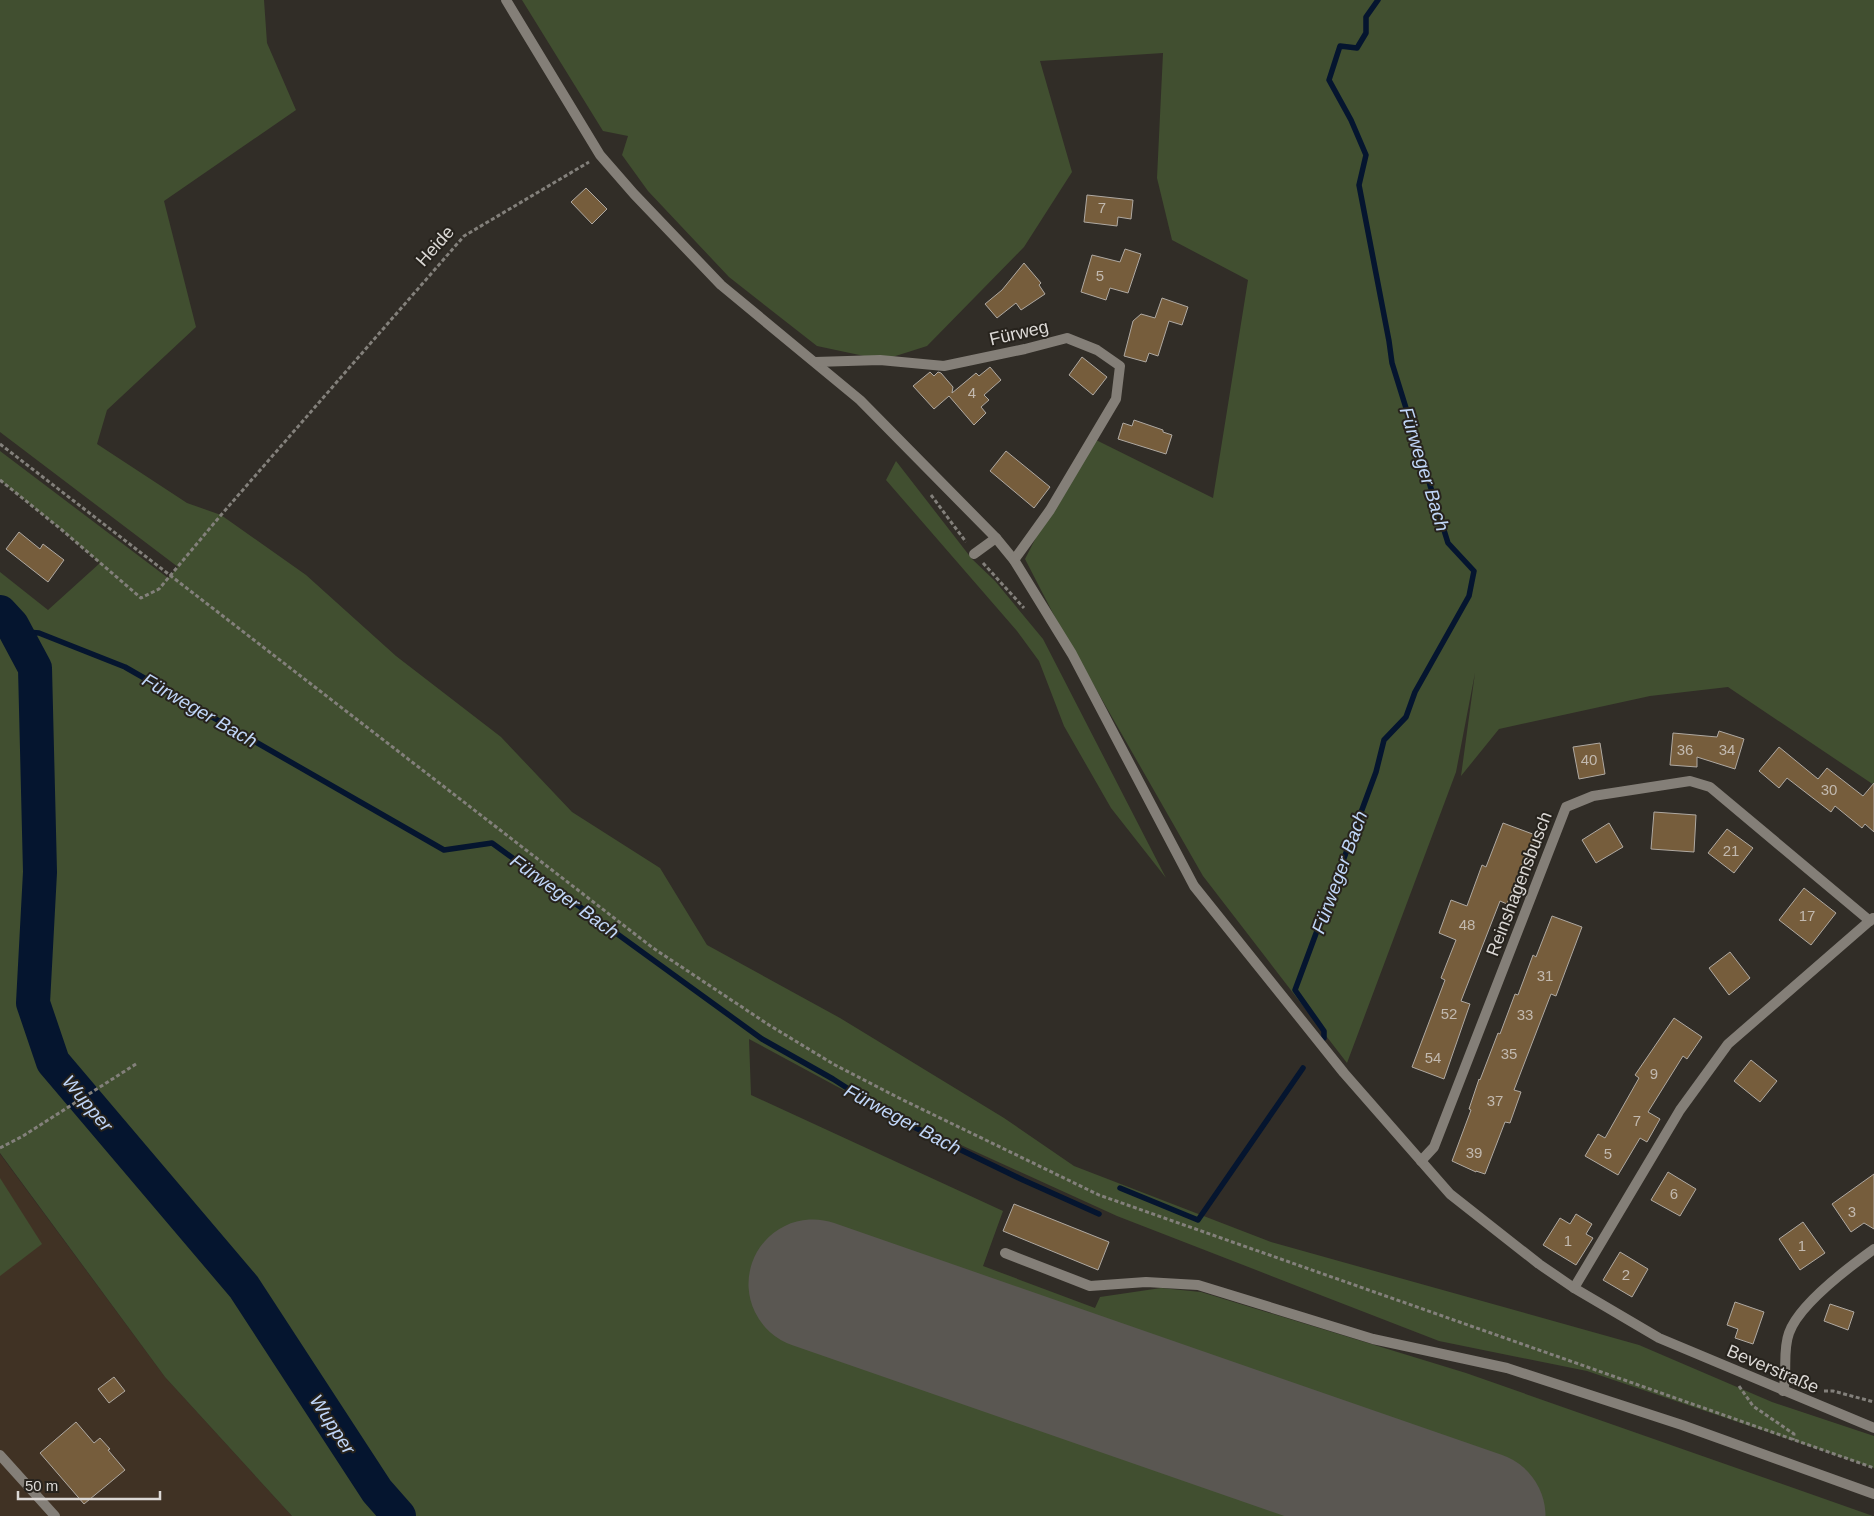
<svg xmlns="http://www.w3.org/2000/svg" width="1874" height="1516" viewBox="0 0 1874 1516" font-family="Arial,sans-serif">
<rect width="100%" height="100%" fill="#312d27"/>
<!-- industrial -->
<polygon fill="#403224" points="0,1154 165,1377 292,1516 0,1516"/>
<!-- green -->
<g fill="#414f30">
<polygon points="0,0 264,0 267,43 296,110 164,201 196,327 107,410 97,444 187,503 221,515 306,575 396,656 501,737 572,812 660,868 707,945 840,1018 1004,1118 1074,1166 1271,1242 1639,1345 1772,1402 1874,1436 1874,1468 1587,1371 1439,1341 1117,1216 860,1099 749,1039 751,1095 1003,1211 983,1266 1095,1308 1100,1297 1161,1288 1201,1292 1466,1373 1873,1516 292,1516 165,1377 0,1153 0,572 48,610 100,563 62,530 0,480 0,451 168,578 178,567 0,432"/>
<polygon points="522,0 1874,0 1874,785 1728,687 1650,696 1499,729 1461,776 1475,673 1456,772 1347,1063 1203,876 1057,621 1025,559 1050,510 1092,438 1213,498 1248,280 1172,240 1157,178 1163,53 1040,61 1072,172 1024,247 927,346 883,360 817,346 729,277 648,191 622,155 628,136 603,131"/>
<polygon points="896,461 972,559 995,581 1043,639 1166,878 1111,808 1064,726 1039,661 1017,631 886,480"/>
<polygon points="0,1178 42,1244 0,1276"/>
</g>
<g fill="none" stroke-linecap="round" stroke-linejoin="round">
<!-- stream -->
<g stroke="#05152f" stroke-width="5.5">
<polyline points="15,631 39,633 125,667 444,850 492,843 762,1039 833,1079 889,1115 1023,1180 1099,1214"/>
<polyline points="1324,1038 1324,1031 1295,990 1376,772 1384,740 1406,717 1415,692 1469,596 1474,571 1448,543 1392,363 1389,341 1359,185 1366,155 1351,120 1329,80 1340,46 1357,48 1366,33 1366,17 1378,0"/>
<polyline points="1120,1188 1198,1220 1303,1068"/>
</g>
<!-- river -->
<polyline stroke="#05152f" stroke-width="34" points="0,612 12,625 35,668 40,872 33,1003 53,1062 244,1287 377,1491 399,1516"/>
<!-- runway -->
<polyline stroke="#5a5752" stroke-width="129" points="813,1284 1481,1516"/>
</g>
<!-- building -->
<g fill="#765d3c" stroke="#afa9a2">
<polygon points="586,188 607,209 592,224 571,202"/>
<polygon points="1087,195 1133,200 1131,219 1118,217 1117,226 1084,222"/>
<polygon points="1125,249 1141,254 1128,293 1110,288 1106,300 1081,292 1092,255 1120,262"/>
<polygon points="1024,263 1041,283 1039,285 1045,294 1021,310 1016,303 997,318 985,304 1002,290"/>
<polygon points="1162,298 1188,307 1182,325 1169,321 1158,356 1149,353 1146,362 1124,356 1133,321 1141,314 1155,318"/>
<polygon points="1082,357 1107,377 1093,395 1069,375"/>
<polygon points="990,367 1001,380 984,395 989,400 981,407 986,413 974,425 949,396 934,409 913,386 930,372 934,376 938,372 941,373 953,387 952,393 976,373 979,376"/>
<polygon points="1134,420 1163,430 1163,432 1172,435 1166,454 1118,439 1123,423 1132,426"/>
<polygon points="1006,451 1050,487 1034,508 990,471"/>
<polygon points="19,532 40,549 43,544 64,560 48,582 6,549"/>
<polygon points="1719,731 1744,739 1735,769 1697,757 1697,767 1670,765 1673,733 1717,737"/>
<polygon points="1600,743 1605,774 1579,779 1573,747"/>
<polygon points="1779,747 1818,779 1827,768 1863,796 1874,783 1874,832 1865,824 1862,828 1835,806 1831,812 1787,778 1779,788 1759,771"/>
<polygon points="1654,812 1696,815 1694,852 1651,849"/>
<polygon points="1503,823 1538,836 1528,862 1524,860 1507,904 1500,901 1461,1001 1470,1004 1444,1079 1412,1067 1445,980 1441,978 1456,940 1439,933 1451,900 1467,906 1482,865 1486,867"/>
<polygon points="1609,823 1623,847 1596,863 1582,840"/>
<polygon points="1727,829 1753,848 1734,873 1708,853"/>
<polygon points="1804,888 1836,913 1811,945 1779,920"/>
<polygon points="1552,916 1582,927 1556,996 1551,994 1514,1090 1521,1092 1510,1123 1505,1122 1485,1174 1476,1171 1476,1172 1452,1161 1471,1110 1469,1109 1479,1079 1480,1080 1498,1033 1500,1034 1515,994 1518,995 1533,955 1536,957"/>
<polygon points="1730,952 1750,978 1729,995 1709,968"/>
<polygon points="1674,1018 1702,1037 1687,1059 1683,1056 1648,1112 1660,1119 1647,1142 1640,1138 1618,1175 1585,1156 1598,1134 1605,1138 1639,1078 1635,1075"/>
<polygon points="1751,1060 1777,1081 1760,1102 1734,1081"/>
<polygon points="1668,1172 1696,1189 1680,1216 1651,1200"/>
<polygon points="1874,1174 1874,1229 1864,1223 1851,1232 1832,1204"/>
<polygon points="1014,1204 1109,1242 1098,1270 1003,1231"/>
<polygon points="1576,1214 1592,1224 1586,1234 1593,1238 1576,1265 1543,1245 1560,1218 1570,1224"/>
<polygon points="1803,1222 1825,1253 1800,1270 1779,1239"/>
<polygon points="1620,1252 1648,1269 1632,1297 1603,1280"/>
<polygon points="1735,1302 1764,1312 1753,1344 1735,1338 1738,1329 1727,1325"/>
<polygon points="1830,1304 1854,1312 1848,1330 1824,1321"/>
<polygon points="114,1377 125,1391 109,1403 98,1389"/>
<polygon points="76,1422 94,1443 100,1438 110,1449 108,1450 125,1470 84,1504 40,1453"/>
</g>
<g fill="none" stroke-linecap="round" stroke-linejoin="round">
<!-- path -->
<g stroke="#83807b" stroke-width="3" stroke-dasharray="4 2.5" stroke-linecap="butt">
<polyline points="0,444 653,948 769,1025 835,1065 899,1098 1099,1195 1874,1468"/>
<polyline points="0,480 62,530 141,598 159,589 221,515 464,236 589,162"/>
<polyline points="931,495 966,542"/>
<polyline points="983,563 1024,608"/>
<polyline points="0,1148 23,1136 136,1064"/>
<polyline points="1739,1386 1753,1406 1794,1434 1793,1440"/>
<polyline points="1824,1391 1833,1391 1874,1402"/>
</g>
<!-- lane -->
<g stroke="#847f78" stroke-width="10">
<polyline points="974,554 996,538"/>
<polyline points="1005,1253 1090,1286 1146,1282 1198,1285 1373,1339 1507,1368 1682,1425 1874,1494"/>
<polyline points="0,1455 55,1516"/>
</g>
<!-- street -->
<g stroke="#847f78" stroke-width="10">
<polyline points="506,0 600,155 634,194 721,285 860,400 996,538 1014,560 1072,654 1194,886 1344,1073 1450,1194 1539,1264 1574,1288 1659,1338 1874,1428"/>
<polyline points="815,362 880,360 944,366 1025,349 1067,338 1097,350 1120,366 1116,399 1050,510 1014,560"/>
<polyline points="1421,1161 1434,1147 1566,807 1593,796 1690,781 1710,787 1870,921"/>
<polyline points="1574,1288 1680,1110 1728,1044 1873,918"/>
<path d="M1783 1391C1788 1373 1782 1352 1789 1333 1799 1304 1849 1267 1874 1249"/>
</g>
</g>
<g text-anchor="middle" stroke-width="4" stroke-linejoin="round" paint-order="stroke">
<!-- number labels -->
<g font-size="15" fill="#c2b9af">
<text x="1102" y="213">7</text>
<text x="1100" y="281">5</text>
<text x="972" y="398">4</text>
<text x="1685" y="755">36</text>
<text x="1727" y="755">34</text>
<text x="1589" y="765">40</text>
<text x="1829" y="795">30</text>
<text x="1731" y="856">21</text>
<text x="1807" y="921">17</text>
<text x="1467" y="930">48</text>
<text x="1545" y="981">31</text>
<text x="1449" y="1019">52</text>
<text x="1525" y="1020">33</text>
<text x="1509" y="1059">35</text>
<text x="1433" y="1063">54</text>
<text x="1654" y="1079">9</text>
<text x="1495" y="1106">37</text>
<text x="1637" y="1126">7</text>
<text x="1474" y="1158">39</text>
<text x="1608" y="1159">5</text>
<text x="1674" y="1199">6</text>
<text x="1852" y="1217">3</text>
<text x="1568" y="1246">1</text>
<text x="1802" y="1251">1</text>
<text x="1626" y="1280">2</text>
</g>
<!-- street labels -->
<g font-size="18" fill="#dbd8d5" stroke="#27231d">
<text transform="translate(435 246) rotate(-48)" y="6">Heide</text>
<text transform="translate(1019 333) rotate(-13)" y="6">Fürweg</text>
<text transform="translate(1519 884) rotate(-69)" y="6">Reinshagensbusch</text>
<text transform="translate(1773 1369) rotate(23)" y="6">Beverstraße</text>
</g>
<!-- water labels -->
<g font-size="19" font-style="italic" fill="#c0d6f8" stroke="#27231d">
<text transform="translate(1425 469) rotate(73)" y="7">Fürweger Bach</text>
<text transform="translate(200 710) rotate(30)" y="7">Fürweger Bach</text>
<text transform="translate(1339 872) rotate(-70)" y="7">Fürweger Bach</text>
<text transform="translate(565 896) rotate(36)" y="7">Fürweger Bach</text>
<text transform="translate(88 1103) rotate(50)" y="7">Wupper</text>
<text transform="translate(903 1119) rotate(28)" y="7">Fürweger Bach</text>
<text transform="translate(333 1424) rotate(57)" y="7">Wupper</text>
</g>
</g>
<!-- scale -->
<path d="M18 1491v8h142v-8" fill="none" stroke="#dbd8d5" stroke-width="2.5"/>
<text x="25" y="1491" font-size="15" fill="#dbd8d5" stroke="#27231d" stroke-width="4" paint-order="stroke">50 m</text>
</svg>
